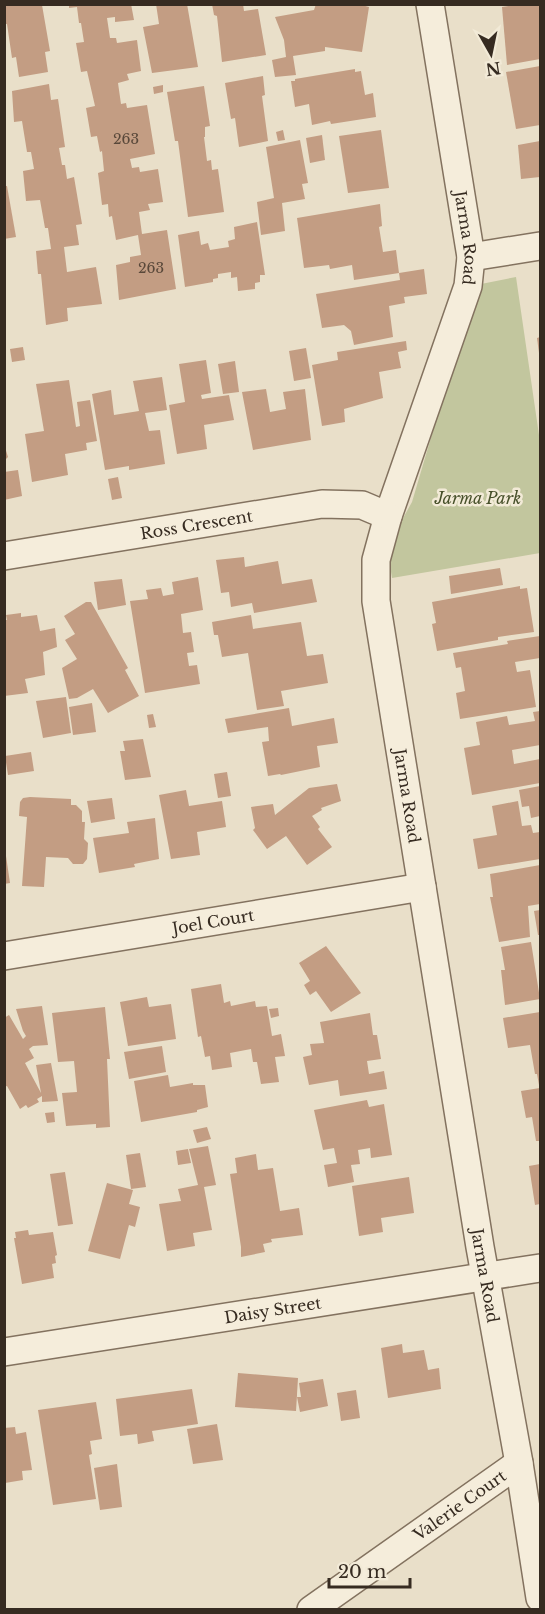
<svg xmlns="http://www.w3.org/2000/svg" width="545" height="1614" viewBox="0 0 545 1614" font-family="'Libre Baskerville',serif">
<rect width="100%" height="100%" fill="#e9dfc9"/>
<!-- green -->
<polygon fill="#c2c69e" points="516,277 540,442 540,553 392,578 387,547 412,502 476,285"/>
<!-- building -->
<g fill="#c39d83">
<polygon points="4,4 42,5 50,51 45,52 48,72 19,77 16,57 12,58 7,24 4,24"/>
<polygon points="69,4 131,4 134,20 115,22 115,17 107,18 110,38 116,38 117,43 137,40 141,71 127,74 129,80 118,83 121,104 126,103 127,108 147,105 155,154 130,159 132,168 139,167 140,172 158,169 163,202 148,204 150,210 139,212 142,234 167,230 176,289 119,300 116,265 130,262 130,257 141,255 138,235 116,240 112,216 109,217 108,204 102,205 98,173 104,171 102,151 100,152 97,136 91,137 86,108 95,106 87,71 81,72 76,43 84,42 81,23 79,23 77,7 69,8"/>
<polygon points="156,4 187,4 198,67 152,73 143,27 159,24"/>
<polygon points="212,4 243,4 244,11 258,9 266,55 222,62 217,16 214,15"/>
<polygon points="316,4 358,4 369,7 362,52 325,47 325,51 293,56 296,75 275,77 272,60 286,57 284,40 275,17 314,10"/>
<polygon points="523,4 540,4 540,59 507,65 502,7"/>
<polygon points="540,66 540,125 516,129 506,72"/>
<polygon points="355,69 355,72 361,71 365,95 373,93 376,117 331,124 330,121 312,125 309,104 295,107 291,81 295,81 295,79"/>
<polygon points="263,76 265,95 262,96 268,141 239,147 235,118 231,119 225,83"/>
<polygon points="49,84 51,100 58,99 65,147 59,148 62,165 65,165 67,179 74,177 82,224 76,225 79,245 64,247 67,272 96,267 102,304 67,308 68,321 46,325 41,274 38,274 36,251 51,249 48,228 45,228 40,200 26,201 23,171 34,169 31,152 27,152 22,121 14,122 12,91"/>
<polygon points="163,85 163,92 154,94 153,87"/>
<polygon points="204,86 210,126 205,127 205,137 204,137 207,161 211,160 212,170 218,169 224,212 188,217 178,141 175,141 167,92"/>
<polygon points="283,130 285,140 278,141 276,132"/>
<polygon points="381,130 389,188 348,193 339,136"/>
<polygon points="322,135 325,160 310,163 306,138"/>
<polygon points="300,140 308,183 302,184 305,199 282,203 285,231 261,235 257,202 274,198 266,147"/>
<polygon points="540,141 540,177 521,179 518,145"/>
<polygon points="4,186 7,186 16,237 4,239"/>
<polygon points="380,204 382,226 379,227 383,252 396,250 399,273 354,280 352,265 330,269 329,265 304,268 297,218"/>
<polygon points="257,222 265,275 260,275 260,282 255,283 255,289 238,291 237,277 231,278 231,272 218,274 218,278 213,279 213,282 185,287 178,235 199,231 201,245 208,243 210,250 229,247 228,241 235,239 234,227"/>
<polygon points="424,269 427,294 404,297 405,303 389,306 393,337 354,345 351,331 344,325 322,328 316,294 400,280 399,273"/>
<polygon points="540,337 540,353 539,353 537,338"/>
<polygon points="406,341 407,350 398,352 401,368 379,372 383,398 344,409 345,422 322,426 312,365 338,360 337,352"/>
<polygon points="23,347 25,360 12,362 10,349"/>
<polygon points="306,348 311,378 294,381 289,351"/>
<polygon points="206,360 211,393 201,395 202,399 229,395 234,420 204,425 207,449 177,454 169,405 185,402 179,364"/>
<polygon points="235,361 239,392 223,394 218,364"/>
<polygon points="162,377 167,410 145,413 149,431 160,430 165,464 129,470 129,466 105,470 92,394 111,390 114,415 139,411 133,381"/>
<polygon points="69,380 76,427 80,426 77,402 90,400 97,441 86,443 87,450 65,454 68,475 32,482 25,434 44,431 36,384"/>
<polygon points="266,389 270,412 286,409 283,392 305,389 311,440 253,450 242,392"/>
<polygon points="4,444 8,457 4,461"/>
<polygon points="18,470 22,496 4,500 4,472"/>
<polygon points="118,477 122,498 112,500 108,479"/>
<polygon points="244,557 245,567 278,561 282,584 312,579 317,602 254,613 252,603 231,607 229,592 221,593 216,560"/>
<polygon points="500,568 503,585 451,594 449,576"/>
<polygon points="198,577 203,610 181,614 183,633 191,632 194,652 187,653 189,666 197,665 200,684 145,693 130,601 148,599 146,590 161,588 163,596 174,594 172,582"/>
<polygon points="122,579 126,605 98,610 94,582"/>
<polygon points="520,586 520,589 527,588 534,632 498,637 498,640 437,651 432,624 436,623 432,602"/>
<polygon points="86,602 91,602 128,668 125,670 139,696 108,713 93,689 77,698 69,699 62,668 77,659 65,640 75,634 64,616"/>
<polygon points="21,613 21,617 37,615 40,631 55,628 57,647 43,652 45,675 25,679 28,693 4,696 4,620 7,620 6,615"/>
<polygon points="251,615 253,629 301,622 307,656 323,654 328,683 281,691 284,706 257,710 248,653 222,657 218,635 214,635 212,622"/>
<polygon points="540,636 540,658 515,662 517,672 530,670 536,707 460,719 456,693 465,691 461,667 456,668 453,653 508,644 507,641"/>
<polygon points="66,697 71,733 43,738 36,701"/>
<polygon points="92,703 96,732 73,735 69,707"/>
<polygon points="289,708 292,726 334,718 338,743 317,746 320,767 281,775 280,774 268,776 262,742 269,741 268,727 228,733 225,719"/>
<polygon points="540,711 540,745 512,750 514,764 540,759 540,783 472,795 464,748 480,745 476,722 507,716 509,725 535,721 533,712"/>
<polygon points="153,714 156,727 149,728 147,715"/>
<polygon points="143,739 151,777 125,780 120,751 125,751 123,741"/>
<polygon points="31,752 34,771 8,775 5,756"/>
<polygon points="227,772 231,796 218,798 214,774"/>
<polygon points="337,784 341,801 321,808 322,810 312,816 320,827 318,829 332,847 307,865 286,836 267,849 253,830 255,828 251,807 273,804 275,815 309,788"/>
<polygon points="540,786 540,816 531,818 529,806 522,807 519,790"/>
<polygon points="186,790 189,806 222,801 226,827 197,832 200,855 171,859 159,795"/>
<polygon points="30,797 71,799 71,805 76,805 82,811 82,822 85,822 84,839 88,843 87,859 83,864 73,864 68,858 46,857 44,887 22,886 27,817 19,816 20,802 23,798"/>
<polygon points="112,798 115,819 91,823 87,801"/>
<polygon points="518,801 522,826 531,825 533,833 540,832 540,859 478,869 473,839 497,835 492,806"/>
<polygon points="155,818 159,859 134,864 135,867 99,873 93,838 129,833 127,822"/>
<polygon points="6,856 10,883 4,884 4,857"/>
<polygon points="540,865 540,904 528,906 530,937 499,942 490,897 493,897 490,874"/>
<polygon points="540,910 540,935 538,935 534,911"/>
<polygon points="531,942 540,999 505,1005 501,970 505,970 501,947"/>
<polygon points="326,946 361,993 331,1012 316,991 310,995 304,985 310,981 299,963"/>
<polygon points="221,984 224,1003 230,1001 231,1006 255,1001 256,1007 267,1006 272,1036 281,1034 285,1056 275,1057 279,1082 261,1084 257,1062 253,1062 251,1049 230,1053 232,1067 212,1070 210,1056 205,1057 201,1036 198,1037 191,989"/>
<polygon points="147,997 149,1007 171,1004 176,1039 128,1046 120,1002"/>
<polygon points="42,1006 48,1045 33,1046 29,1049 34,1058 25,1063 41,1093 36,1065 51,1063 58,1101 42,1102 42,1096 37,1099 39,1102 28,1108 26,1105 20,1109 7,1086 4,1087 4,1018 9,1015 23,1039 26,1036 23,1031 16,1009"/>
<polygon points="105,1007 110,1059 107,1059 110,1127 96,1128 96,1124 66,1126 62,1093 77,1092 74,1061 58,1062 52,1013"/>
<polygon points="278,1008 279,1016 271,1018 269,1009"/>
<polygon points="540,1012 540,1085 539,1085 537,1074 535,1074 530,1045 508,1048 503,1018"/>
<polygon points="370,1013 373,1035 377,1035 381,1059 367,1061 369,1074 384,1071 387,1089 340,1096 338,1080 309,1085 303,1057 312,1055 310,1044 324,1043 320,1022"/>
<polygon points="162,1046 166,1072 129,1079 124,1052"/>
<polygon points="168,1075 170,1087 193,1083 193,1085 205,1085 208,1107 197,1110 197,1112 141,1122 134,1081"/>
<polygon points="540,1088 540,1141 536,1141 532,1117 526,1118 521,1091"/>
<polygon points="367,1100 369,1107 384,1104 392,1155 371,1158 370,1148 358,1150 360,1164 351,1165 354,1182 328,1187 324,1165 337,1163 334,1148 323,1150 314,1110"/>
<polygon points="54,1112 55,1122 47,1123 45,1113"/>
<polygon points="207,1127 211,1139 197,1143 193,1130"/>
<polygon points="208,1146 216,1185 204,1187 212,1230 193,1233 195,1246 167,1251 159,1204 181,1201 178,1189 198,1185 189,1149"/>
<polygon points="188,1149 191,1163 178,1165 176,1151"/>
<polygon points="140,1153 146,1187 131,1189 126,1155"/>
<polygon points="256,1154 258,1170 273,1168 280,1211 299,1208 303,1235 271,1239 272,1242 263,1244 265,1252 241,1257 241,1247 230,1174 237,1173 235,1158"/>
<polygon points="540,1164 540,1204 535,1205 529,1166"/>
<polygon points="65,1172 73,1224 58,1226 50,1174"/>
<polygon points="409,1177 414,1213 381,1218 383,1232 359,1236 352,1186"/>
<polygon points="107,1183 133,1190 129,1204 140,1207 135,1227 129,1225 120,1259 88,1251"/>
<polygon points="28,1230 29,1235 53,1232 57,1255 55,1256 56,1263 52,1264 54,1278 22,1284 14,1238 16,1238 15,1232"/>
<polygon points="402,1344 403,1353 424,1350 428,1370 439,1368 441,1389 388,1398 381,1348"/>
<polygon points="238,1373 298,1378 296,1411 235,1407"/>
<polygon points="323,1379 328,1406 300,1412 297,1397 301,1397 299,1383"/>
<polygon points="192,1389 198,1424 152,1431 154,1441 138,1444 137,1434 120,1436 116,1399"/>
<polygon points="356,1390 360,1418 341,1421 337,1393"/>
<polygon points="96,1402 102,1439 90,1441 92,1454 89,1455 96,1499 53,1505 38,1410"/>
<polygon points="217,1424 223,1460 193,1464 187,1429"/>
<polygon points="15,1427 16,1434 26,1432 32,1470 22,1471 23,1480 5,1483 4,1428"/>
<polygon points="117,1464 122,1507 100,1510 94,1468"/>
</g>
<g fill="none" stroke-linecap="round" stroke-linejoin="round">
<defs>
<g id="minor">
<path id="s1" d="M430 4 471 257 468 286 388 516 376 560V601L480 1247 519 1463 540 1598"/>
<polyline points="471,257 540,246"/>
<path id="s2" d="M4 556 322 504 362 505 388 516"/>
<path id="s3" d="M4 956 422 887"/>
<path id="s4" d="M4 1352 540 1268"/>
<path id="s5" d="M311 1610 519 1463"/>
</g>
</defs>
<!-- minor casing -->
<use href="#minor" stroke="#83725f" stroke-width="30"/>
<!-- minor -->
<use href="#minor" stroke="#f5eddb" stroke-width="27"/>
</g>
<g text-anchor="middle" stroke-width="5" stroke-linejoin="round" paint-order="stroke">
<!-- number labels -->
<g font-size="14" fill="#59483a">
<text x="126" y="144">263</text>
<text x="151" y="273">263</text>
</g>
<!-- street labels -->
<g font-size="16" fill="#362b21" stroke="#f2ead7">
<text dy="6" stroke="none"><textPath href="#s1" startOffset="237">Jarma Road</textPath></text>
<text dy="6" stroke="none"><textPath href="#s2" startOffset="195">Ross Crescent</textPath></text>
<text dy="6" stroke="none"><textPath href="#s1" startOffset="813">Jarma Road</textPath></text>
<text dy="6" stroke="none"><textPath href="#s3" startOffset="212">Joel Court</textPath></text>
<text dy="6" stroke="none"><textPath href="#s1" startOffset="1299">Jarma Road</textPath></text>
<text dy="6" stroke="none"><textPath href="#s4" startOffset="272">Daisy Street</textPath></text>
<text dy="6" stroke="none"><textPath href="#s5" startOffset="182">Valerie Court</textPath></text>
</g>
<!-- park labels -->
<g font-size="16" font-style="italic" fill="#47502a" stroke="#f2ead7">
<text x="478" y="504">Jarma Park</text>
</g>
</g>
<!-- border -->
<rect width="545" height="1614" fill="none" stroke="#362b21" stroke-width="12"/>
<!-- north arrow -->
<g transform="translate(491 54) rotate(171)" stroke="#f2ead7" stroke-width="4.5" paint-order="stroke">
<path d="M0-4.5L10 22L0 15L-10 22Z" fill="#362b21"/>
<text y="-9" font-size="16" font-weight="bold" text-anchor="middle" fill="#362b21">N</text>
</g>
<!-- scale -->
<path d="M329 1578v9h81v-9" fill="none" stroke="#362b21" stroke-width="3"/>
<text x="338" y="1578" font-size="18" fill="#362b21" stroke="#f2ead7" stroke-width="4.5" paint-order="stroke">20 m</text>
</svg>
